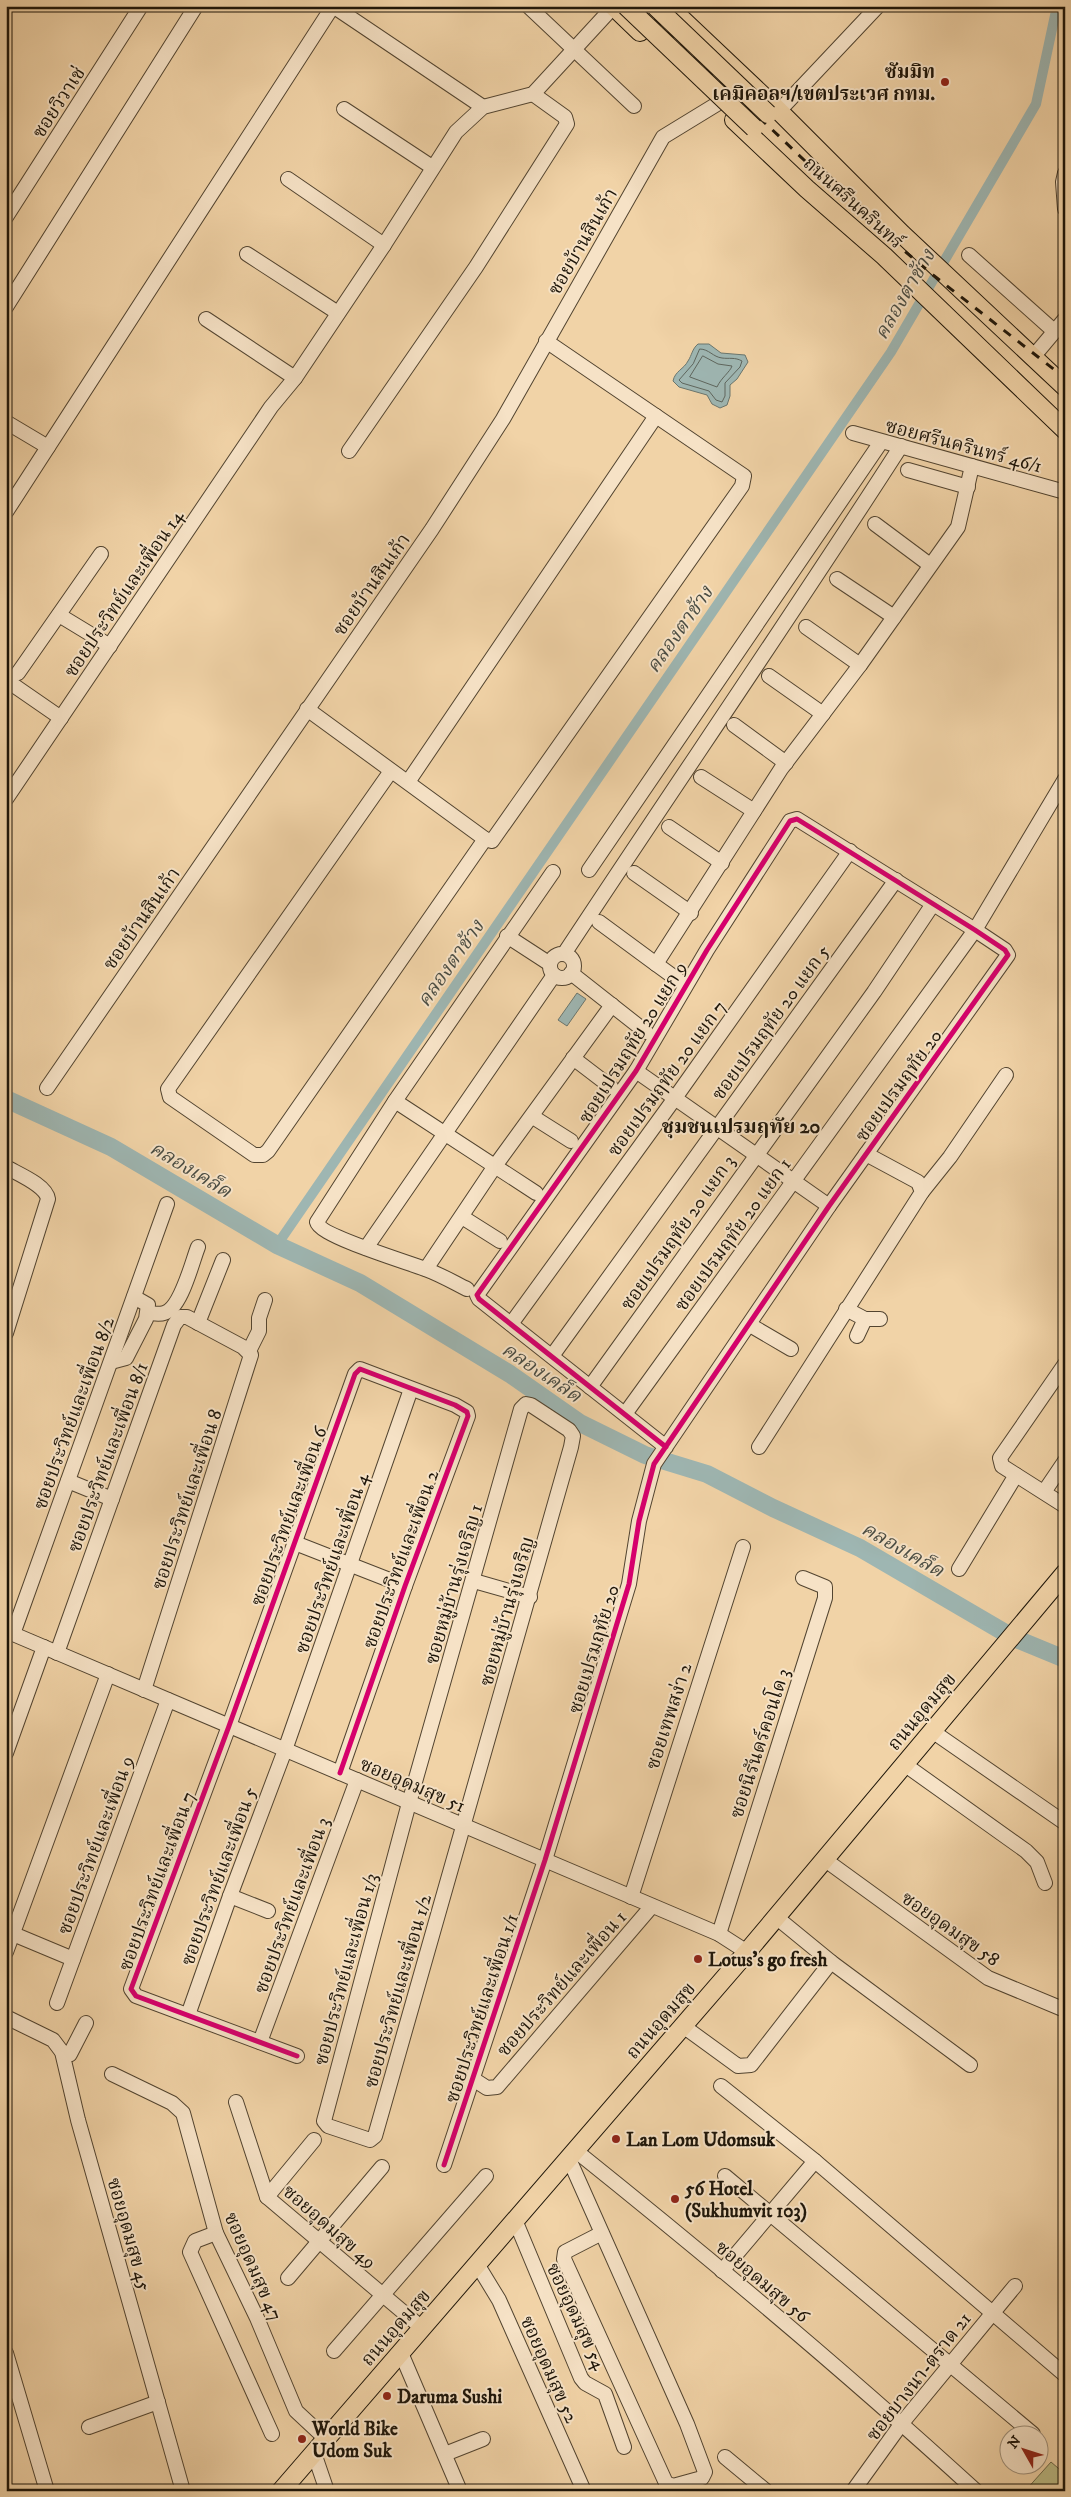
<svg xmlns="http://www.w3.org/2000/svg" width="1071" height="2497" viewBox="0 0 1071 2497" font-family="'IM FELL DW Pica','Noto Serif Thai',serif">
<rect width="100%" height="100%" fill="#f1d3a7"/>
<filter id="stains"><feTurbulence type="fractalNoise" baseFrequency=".004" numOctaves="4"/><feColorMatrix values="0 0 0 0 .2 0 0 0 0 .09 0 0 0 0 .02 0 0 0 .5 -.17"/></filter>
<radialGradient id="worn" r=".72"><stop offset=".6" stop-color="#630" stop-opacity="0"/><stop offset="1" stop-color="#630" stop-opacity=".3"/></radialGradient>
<!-- green -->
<polygon fill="#bcbc86" stroke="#6c6848" points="1051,2462 1065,2474 1065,2491 1025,2491"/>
<!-- water -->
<g fill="#9eb6b2" stroke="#6a766e">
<path d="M698 344H709L721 353 745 355 748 362 737 379 730 385V396L727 405 720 408 712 404 707 395 679 387 673 381C675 371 684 369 688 361 692 355 692 349 698 344Z"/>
<polygon points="577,993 586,999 567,1026 558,1020"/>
</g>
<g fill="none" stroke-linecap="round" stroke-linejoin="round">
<!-- shore -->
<g stroke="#5e665e" stroke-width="1">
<path d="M700 349C709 349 713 357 722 358 729 359 735 357 742 361L740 367 725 383V396L722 402 716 400 709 391 682 383 679 380 693 364Z"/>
<path d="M703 356 718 364 732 366C730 372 721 378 717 387L690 377Z"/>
</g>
<!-- canal -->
<polyline stroke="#9eb6b2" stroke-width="10" points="277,1245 891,352 1036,104 1057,6"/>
<!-- river -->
<polyline stroke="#9eb6b2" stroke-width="18" points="6,1099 111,1147 277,1245 360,1283 510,1374 580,1423 645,1455 707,1474 773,1508 860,1548 1014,1638 1065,1659"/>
<defs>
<g id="minor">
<polyline points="333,6 483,107"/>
<polyline points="528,6 634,106"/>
<polyline points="344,109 432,167"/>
<polyline points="779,111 878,6"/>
<polyline points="1065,173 1063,182 1065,209"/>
<polyline points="288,179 384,245"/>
<polyline points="6,217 141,6"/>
<polyline points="247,254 338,313"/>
<polyline points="969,255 1054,331"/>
<polyline points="6,307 196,6"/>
<polyline points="206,319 295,378"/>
<polyline points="1033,357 1065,319"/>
<polyline points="6,422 48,447"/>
<polyline points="853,433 1065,492"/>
<polyline points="349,451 476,267 567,124 565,117 533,94"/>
<polyline points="908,470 968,487"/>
<polyline points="6,512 333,6"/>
<polyline points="875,524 930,565"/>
<polyline points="837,579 894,617"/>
<polyline points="59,615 110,646"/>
<polyline points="806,627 860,665"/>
<polyline points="18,673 101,554"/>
<polyline points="769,676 823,714"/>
<polyline points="6,680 61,718"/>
<polyline points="307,709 485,839 492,841 742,486 744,476 546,341"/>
<polyline points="734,725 786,763"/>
<polyline points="391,771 168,1089 170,1097 254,1155 263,1155 268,1151 485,839"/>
<polyline points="701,777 754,811"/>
<polyline points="408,782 656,416"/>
<polyline points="6,799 271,407 295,378 384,245 456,132 483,107 533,94 614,6"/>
<polyline points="669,827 722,863"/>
<polyline points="589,870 881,442"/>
<polyline points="634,873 691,913"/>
<polyline points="599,922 656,964 781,769 860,665 958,527 972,466"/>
<polyline points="507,936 550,964"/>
<path d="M564 954C676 784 791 617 901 446"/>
<circle cx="562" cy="966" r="12"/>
<polyline points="656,964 678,980"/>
<polyline points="571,973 646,1032"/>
<polyline points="573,1058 611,1087"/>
<polyline points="636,1071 829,1206"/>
<polyline points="47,1088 432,529 503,419 663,137 717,104"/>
<polyline points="395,1101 536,1193"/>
<polyline points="533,1117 571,1141"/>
<path d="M6 1167C18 1174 46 1185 48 1199L6 1333"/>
<polyline points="922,1192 950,1157 1006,1075"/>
<polyline points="462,1217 500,1241"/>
<polyline points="366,1248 554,975"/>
<polyline points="426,1269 495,1166 612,1005"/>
<path d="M467 1289C453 1282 439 1274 425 1269 407 1262 320 1236 317 1222L395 1101 553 872"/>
<polyline points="846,1309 865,1319 880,1319"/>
<path d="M148 1313C152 1313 159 1315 164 1313 181 1309 192 1262 198 1247"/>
<polyline points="198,1323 223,1260"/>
<polyline points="511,1324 675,1098 850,851"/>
<polyline points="750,1325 791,1349"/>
<polyline points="857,1336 865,1319"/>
<polyline points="249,1351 259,1331 259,1318 265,1300"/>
<polyline points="552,1356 896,880"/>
<polyline points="111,1362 126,1358 146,1319 148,1305 134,1297"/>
<polyline points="1065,1364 1000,1458 1002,1466 1065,1506"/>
<polyline points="590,1387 874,992 933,904"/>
<polygon points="526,1404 531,1405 569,1430 573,1436 571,1447 375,2136 370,2140 328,2126 324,2121 409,1803 521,1409"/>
<polyline points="625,1414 975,930 1065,779"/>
<polyline points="759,1447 922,1192 918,1182 866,1154"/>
<polyline points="68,1481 112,1499"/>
<polyline points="1044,1492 1065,1461"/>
<polyline points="295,1543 405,1586"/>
<polyline points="959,1569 1016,1475"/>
<polyline points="474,1581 530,1597"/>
<polyline points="6,1631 719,1934 747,1952"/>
<polyline points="13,1634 167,1204"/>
<polyline points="57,1653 174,1325 180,1317 187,1317 243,1347 251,1355 144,1690"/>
<polyline points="932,1731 1065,1823"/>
<polyline points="6,1753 44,1647"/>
<polyline points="904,1764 1026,1851 1037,1862 1045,1883"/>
<polyline points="824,1859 988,1978 1065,2010"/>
<polyline points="230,1896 268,1911"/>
<polyline points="631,1897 743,1547"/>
<polyline points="6,1931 73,1959"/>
<polyline points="719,1934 825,1598 825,1587 803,1578"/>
<polyline points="6,1952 108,1674"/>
<polyline points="831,1962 970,2065"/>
<polyline points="57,2003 168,1700"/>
<polyline points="188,2015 230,1896 285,1750 411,1389"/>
<polyline points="6,2017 53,2040 62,2052 78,2120 183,2491"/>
<polyline points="683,2026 738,2066 751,2065 831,1962 776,1917"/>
<polyline points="260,2042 357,1780"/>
<polyline points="62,2052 70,2054 86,2023"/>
<polyline points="297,2056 136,1996 131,1989 229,1726 355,1374 360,1369 455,1405 467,1412 468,1416 405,1586 340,1773"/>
<polyline points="112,2074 172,2103 183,2113 216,2233 257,2318 296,2411 326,2439"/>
<polyline points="473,2079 487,2088 497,2087 652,1906"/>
<polyline points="721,2086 815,2161 722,2271"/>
<polyline points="236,2102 267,2197 422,2328"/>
<path d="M576 2151C712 2260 847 2373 976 2491"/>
<polyline points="569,2159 687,2424 705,2472 702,2478 673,2486 666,2483 564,2259 565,2252 602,2233"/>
<polyline points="815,2161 1065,2375"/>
<polyline points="444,2165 545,1860 629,1584 639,1521 654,1464 829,1206 1008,955 1005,950 975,930 797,819 790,821 707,950 636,1071 477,1295 479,1299 666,1447"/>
<polyline points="725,2176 1033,2434"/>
<polyline points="267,2197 314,2140"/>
<polyline points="515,2220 581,2378 585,2383 605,2394 624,2447"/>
<polyline points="216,2233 195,2241 190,2252 272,2434"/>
<polyline points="477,2264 499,2300 584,2491"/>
<polyline points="288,2278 382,2167"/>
<polyline points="334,2351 486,2176"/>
<polyline points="6,2353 47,2491"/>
<polyline points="401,2353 460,2491"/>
<polyline points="89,2427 158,2402"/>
<polyline points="314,2453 327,2491"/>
<polyline points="445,2454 483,2439"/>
<polyline points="725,2457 766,2491"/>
<polyline points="853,2491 902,2423 1015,2286"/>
</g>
<g id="major">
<polyline points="613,6 640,32"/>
<polyline points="668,6 779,111 902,234 1065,387"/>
<polyline points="734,120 807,189 884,256 1065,430"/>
<polyline points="281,2491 747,1952 1065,1573"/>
</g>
</defs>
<!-- minor casing -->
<use href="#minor" stroke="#524430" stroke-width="16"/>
<!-- major casing -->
<use href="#major" stroke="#1d1509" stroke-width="20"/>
<!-- minor -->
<use href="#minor" stroke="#f6e2c6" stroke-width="14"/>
<!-- major -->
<use href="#major" stroke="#f1d3a7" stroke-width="18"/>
<!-- rail -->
<polyline stroke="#1d1509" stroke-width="3" stroke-dasharray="9 9" stroke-linecap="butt" points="642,6 863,216 933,275 1065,378"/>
<defs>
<g id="major-bridge">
<polyline points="626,6 754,128"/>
<polyline points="655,6 768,114"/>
</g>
</defs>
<!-- major-bridge casing -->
<use href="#major-bridge" stroke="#1d1509" stroke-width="20" stroke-linecap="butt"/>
<!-- major-bridge -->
<use href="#major-bridge" stroke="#f1d3a7" stroke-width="18"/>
<defs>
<g id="cycleway">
<polyline points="297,2056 136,1996 131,1989 229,1726 355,1374 360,1369 455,1405 467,1412 468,1416 405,1586 340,1773"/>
<polyline points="444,2165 545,1860 629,1584 639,1521 654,1464 829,1206 1008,955 1005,950 975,930 797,819 790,821 707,950 636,1071 477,1295 479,1299 666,1447"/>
</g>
</defs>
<!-- cycleway casing -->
<use href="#cycleway" stroke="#f6e2c6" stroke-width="8"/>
<!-- cycleway -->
<use href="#cycleway" stroke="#d6006c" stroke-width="5"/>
</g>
<!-- markers -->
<g fill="#8f2418" stroke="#f6e2c6" stroke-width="2">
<circle cx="945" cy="82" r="5"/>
<circle cx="698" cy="1959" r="5"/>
<circle cx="616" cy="2139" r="5"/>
<circle cx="675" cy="2199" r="5"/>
<circle cx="387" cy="2396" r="5"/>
<circle cx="302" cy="2439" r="5"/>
</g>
<g text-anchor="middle" stroke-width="4" stroke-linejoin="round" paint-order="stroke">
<!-- poi labels -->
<g font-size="19" font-weight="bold" fill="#1d1509" stroke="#f6e2c6" text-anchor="start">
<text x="935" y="78" text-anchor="end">ซัมมิท<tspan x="935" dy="22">เคมิคอลฯ/เขตประเวศ กทม.</tspan></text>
<text x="708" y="1966">Lotus's go fresh</text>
<text x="626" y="2146">Lan Lom Udomsuk</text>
<text x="685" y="2195">56 Hotel<tspan x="685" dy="22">(Sukhumvit 103)</tspan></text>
<text x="397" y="2403">Daruma Sushi</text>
<text x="312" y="2435">World Bike<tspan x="312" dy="22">Udom Suk</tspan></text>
</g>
<!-- street labels -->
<g font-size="19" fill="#1d1509" stroke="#f6e2c6">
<text transform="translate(58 102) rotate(-57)" y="7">ซอยวิวาเช่</text>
<text transform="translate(854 202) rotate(42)" y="7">ถนนศรีนครินทร์</text>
<text transform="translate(582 241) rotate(-60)" y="7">ซอยบ้านสินเก้า</text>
<text transform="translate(964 445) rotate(15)" y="7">ซอยศรีนครินทร์ 46/1</text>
<text transform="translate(371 584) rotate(-55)" y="7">ซอยบ้านสินเก้า</text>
<text transform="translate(123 593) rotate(-56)" y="7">ซอยประวิทย์และเพื่อน 14</text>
<text transform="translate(141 918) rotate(-55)" y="7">ซอยบ้านสินเก้า</text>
<text transform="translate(770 1022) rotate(-54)" y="7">ซอยเปรมฤทัย 20 แยก 5</text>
<text transform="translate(632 1042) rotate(-58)" y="7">ซอยเปรมฤทัย 20 แยก 9</text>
<text transform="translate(666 1078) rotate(-54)" y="7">ซอยเปรมฤทัย 20 แยก 7</text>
<text transform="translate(898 1085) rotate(-54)" y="7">ซอยเปรมฤทัย 20</text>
<text transform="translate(677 1232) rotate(-55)" y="7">ซอยเปรมฤทัย 20 แยก 3</text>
<text transform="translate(732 1234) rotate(-54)" y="7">ซอยเปรมฤทัย 20 แยก 1</text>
<text transform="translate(73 1413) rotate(-70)" y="7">ซอยประวิทย์และเพื่อน 8/2</text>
<text transform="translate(107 1457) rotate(-70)" y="7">ซอยประวิทย์และเพื่อน 8/1</text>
<text transform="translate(186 1499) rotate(-72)" y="7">ซอยประวิทย์และเพื่อน 8</text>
<text transform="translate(288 1516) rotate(-70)" y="7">ซอยประวิทย์และเพื่อน 6</text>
<text transform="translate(400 1559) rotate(-70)" y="7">ซอยประวิทย์และเพื่อน 2</text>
<text transform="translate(331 1563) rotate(-71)" y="7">ซอยประวิทย์และเพื่อน 4</text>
<text transform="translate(453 1584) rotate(-74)" y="7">ซอยหมู่บ้านรุ่งเจริญ 1</text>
<text transform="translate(506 1611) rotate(-74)" y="7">ซอยหมู่บ้านรุ่งเจริญ</text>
<text transform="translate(593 1649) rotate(-73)" y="7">ซอยเปรมฤทัย 20</text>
<text transform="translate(921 1711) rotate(-50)" y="7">ถนนอุดมสุข</text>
<text transform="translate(668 1716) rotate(-72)" y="7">ซอยเทพสง่า 2</text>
<text transform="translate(759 1743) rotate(-72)" y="7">ซอยนิรันดร์คอนโด 3</text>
<text transform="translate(413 1784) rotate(23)" y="7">ซอยอุดมสุข 51</text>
<text transform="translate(95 1845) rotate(-70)" y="7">ซอยประวิทย์และเพื่อน 9</text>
<text transform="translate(218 1876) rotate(-70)" y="7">ซอยประวิทย์และเพื่อน 5</text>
<text transform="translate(156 1881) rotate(-70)" y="7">ซอยประวิทย์และเพื่อน 7</text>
<text transform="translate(291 1905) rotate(-70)" y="7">ซอยประวิทย์และเพื่อน 3</text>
<text transform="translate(951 1928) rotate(35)" y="7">ซอยอุดมสุข 58</text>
<text transform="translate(345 1969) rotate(-75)" y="7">ซอยประวิทย์และเพื่อน 1/3</text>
<text transform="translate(561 1983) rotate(-49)" y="7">ซอยประวิทย์และเพื่อน 1</text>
<text transform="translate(397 1991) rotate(-74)" y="7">ซอยประวิทย์และเพื่อน 1/2</text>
<text transform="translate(481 2008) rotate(-72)" y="7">ซอยประวิทย์และเพื่อน 1/1</text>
<text transform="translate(660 2020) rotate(-49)" y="7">ถนนอุดมสุข</text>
<text transform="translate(330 2226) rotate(41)" y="7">ซอยอุดมสุข 49</text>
<text transform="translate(130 2234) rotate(74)" y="7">ซอยอุดมสุข 45</text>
<text transform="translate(254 2266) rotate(66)" y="7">ซอยอุดมสุข 47</text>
<text transform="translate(763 2281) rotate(40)" y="7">ซอยอุดมสุข 56</text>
<text transform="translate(577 2316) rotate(65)" y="7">ซอยอุดมสุข 54</text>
<text transform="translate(395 2327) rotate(-49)" y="7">ถนนอุดมสุข</text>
<text transform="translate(550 2369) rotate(66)" y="7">ซอยอุดมสุข 52</text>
<text transform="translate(918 2376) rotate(-52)" y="7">ซอยบางนา-ตราด 21</text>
</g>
<!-- water labels -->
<g font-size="20" font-style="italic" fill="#4a4d44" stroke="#f6e2c6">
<text transform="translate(904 294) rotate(-60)" y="7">คลองตาช้าง</text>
<text transform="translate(679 629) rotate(-55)" y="7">คลองตาช้าง</text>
<text transform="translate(450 963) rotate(-55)" y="7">คลองตาช้าง</text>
<text transform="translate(191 1169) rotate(31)" y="7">คลองเคล็ด</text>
<text transform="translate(542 1372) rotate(34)" y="7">คลองเคล็ด</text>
<text transform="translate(903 1549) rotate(30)" y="7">คลองเคล็ด</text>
</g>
<!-- neighbourhood labels -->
<g font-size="20" font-weight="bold" fill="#1d1509" stroke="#f6e2c6">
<text x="741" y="1133">ชุมชนเปรมฤทัย 20</text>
</g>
</g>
<!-- margin -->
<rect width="1071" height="2497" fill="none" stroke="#f1d3a7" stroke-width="25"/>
<rect x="8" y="8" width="1056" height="2482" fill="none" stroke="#1d1509" stroke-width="2.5"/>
<rect x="12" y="12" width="1046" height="2472" fill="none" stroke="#1d1509"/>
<!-- north arrow -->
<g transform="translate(1024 2450) rotate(309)"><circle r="24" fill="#f6e2c6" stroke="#9f907a"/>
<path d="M0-4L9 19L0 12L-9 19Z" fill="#8f2418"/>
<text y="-8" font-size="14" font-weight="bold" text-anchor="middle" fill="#1d1509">N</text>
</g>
<rect width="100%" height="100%" filter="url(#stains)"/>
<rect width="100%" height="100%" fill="url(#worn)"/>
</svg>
